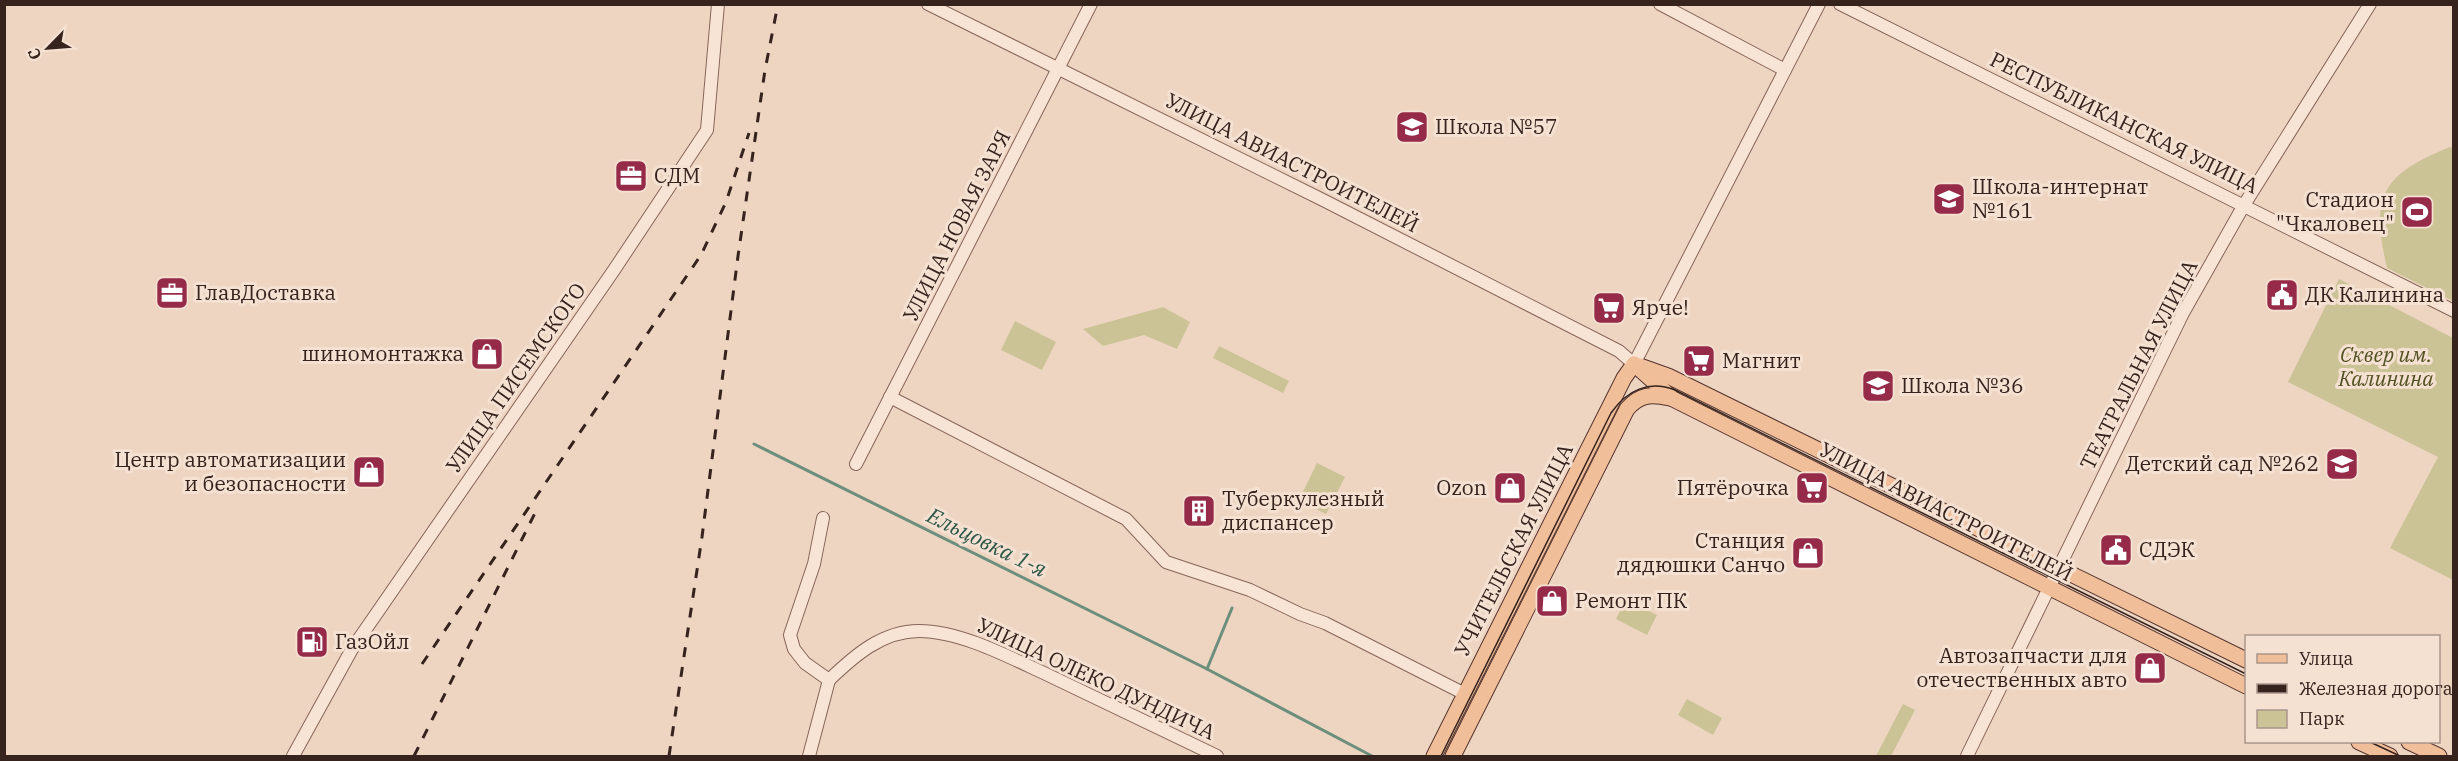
<svg xmlns="http://www.w3.org/2000/svg" width="2458" height="761" viewBox="0 0 2458 761" font-family="'IBM Plex Serif',serif">
<rect width="100%" height="100%" fill="#edd5c2"/>
<!-- green -->
<g fill="#cbc396">
<path d="M2450 147 2454 149 2453 301 2387 268C2370 196 2381 175 2450 147Z"/>
<polygon points="2339,279 2453,338 2453,580 2390,548 2438,457 2288,382"/>
<polygon points="1163,307 1190,322 1177,349 1144,335 1103,346 1083,329"/>
<polygon points="1015,321 1056,342 1042,370 1001,350"/>
<polygon points="1219,346 1289,381 1283,393 1213,358"/>
<polygon points="1317,463 1345,477 1326,514 1299,500"/>
<polygon points="1626,599 1657,615 1647,635 1616,619"/>
<polygon points="1687,699 1722,718 1713,735 1678,715"/>
<polygon points="1903,704 1915,710 1891,756 1876,756"/>
</g>
<g fill="none" stroke-linecap="round" stroke-linejoin="round">
<!-- stream -->
<g stroke="#6c8e7c" stroke-width="3">
<polyline points="754,444 1207,669"/>
<polyline points="1232,608 1207,669 1372,756"/>
</g>
<defs>
<g id="minor">
<polyline points="928,4 1323,200 1619,351 1634,364 1819,4"/>
<polyline points="1660,4 1785,70"/>
<polyline points="1840,4 2454,311"/>
<polyline points="890,397 1126,519 1166,562 1250,590 1300,614 1325,623 1465,694"/>
<polyline points="856,464 1091,4"/>
<polyline points="823,518 814,564 790,635 794,649 805,663 829,680"/>
<path d="M829 680C854 656 882 631 919 631 961 631 1011 658 1048 675 1105 702 1161 729 1217 756"/>
<polyline points="293,756 352,649 614,270 707,130 718,4"/>
<polyline points="809,756 829,680"/>
<polyline points="1967,756 2183,313 2244,205 2370,4"/>
</g>
<g id="major">
<polyline points="1634,364 1673,399 2246,686"/>
<polyline points="1640,366 1668,376 2246,660"/>
<polyline points="2359,742 2390,756"/>
<polyline points="2409,742 2439,756"/>
<polyline points="1434,756 1624,378 1634,364"/>
<path d="M1453 756 1627 409C1640 394 1651 394 1670 398"/>
</g>
</defs>
<!-- minor casing -->
<use href="#minor" stroke="#876559" stroke-width="14"/>
<!-- major casing -->
<use href="#major" stroke="#55352e" stroke-width="17"/>
<!-- minor -->
<use href="#minor" stroke="#f8e4d5" stroke-width="12"/>
<!-- major -->
<use href="#major" stroke="#f1be9a" stroke-width="15"/>
<!-- tram -->
<g stroke="#37231e" stroke-width="1.5">
<polyline points="2370,742 2400,756"/>
<path d="M1441 756 1611 413C1627 390 1649 380 1675 390L2246 674"/>
</g>
<!-- rail -->
<g stroke="#37231e" stroke-width="3" stroke-dasharray="10 10" stroke-linecap="butt">
<polyline points="422,664 701,255 726,202 749,133"/>
<polyline points="414,756 537,509"/>
<polyline points="669,756 702,537 738,256 765,70 778,4"/>
</g>
</g>
<!-- icons -->
<defs>
<symbol id="school-square" viewBox="-11 -11 22 22"><rect x="-9" y="-9" width="18" height="18" rx="4" fill="#952a49" stroke="#f5e1d2"/><path d="M0-5L7-2L0 1L-7-2ZM-4 1L0 2.5L4 1V4Q0 6-4 4Z" fill="#fff"/></symbol>
<symbol id="office-square" viewBox="-11 -11 22 22"><rect x="-9" y="-9" width="18" height="18" rx="4" fill="#952a49" stroke="#f5e1d2"/><path d="M-6-3h4V-5.5h4V-3h4V5H-6ZM-1-4.5V-3h2v-1.5ZM-6 0V1H6V0Z" fill="#fff"/></symbol>
<symbol id="stadium-square" viewBox="-11 -11 22 22"><rect x="-9" y="-9" width="18" height="18" rx="4" fill="#952a49" stroke="#f5e1d2"/><path d="M0-5a6.5 5 0 1 0 0 10a6.5 5 0 1 0 0-10ZM-3.5-1.8h7v3.6h-7Z" fill="#fff"/></symbol>
<symbol id="civic-square" viewBox="-11 -11 22 22"><rect x="-9" y="-9" width="18" height="18" rx="4" fill="#952a49" stroke="#f5e1d2"/><path d="M-.6-6.5H3V-4.5H.6V-3L4-1V1h2V6H-6V1h2V-1L-.6-3ZM-1.2 2.5V6h2.4V2.5Z" fill="#fff"/></symbol>
<symbol id="supermarket-square" viewBox="-11 -11 22 22"><rect x="-9" y="-9" width="18" height="18" rx="4" fill="#952a49" stroke="#f5e1d2"/><path d="M-6-5.5h2.5l.6 2H6L4.5 2H-2.5L-4.4-4H-6ZM-1.5 3.2a1.3 1.3 0 1 0 .1 0ZM3 3.2a1.3 1.3 0 1 0 .1 0Z" fill="#fff"/></symbol>
<symbol id="shop-square" viewBox="-11 -11 22 22"><rect x="-9" y="-9" width="18" height="18" rx="4" fill="#952a49" stroke="#f5e1d2"/><path d="M-5-2.5h2.3a2.7 3.5 0 0 1 5.4 0H5L5.5 6h-11ZM-1.5-2.5h3a1.5 2.3 0 0 0-3 0Z" fill="#fff"/></symbol>
<symbol id="building-square" viewBox="-11 -11 22 22"><rect x="-9" y="-9" width="18" height="18" rx="4" fill="#952a49" stroke="#f5e1d2"/><path d="M-4-6H4V6H1V3H-1V6H-4ZM-2.5-4.3h1.7v1.8h-1.7ZM.8-4.3h1.7v1.8H.8ZM-2.5-1h1.7V.8h-1.7ZM.8-1h1.7V.8H.8Z" fill="#fff"/></symbol>
<symbol id="fuel-square" viewBox="-11 -11 22 22"><rect x="-9" y="-9" width="18" height="18" rx="4" fill="#952a49" stroke="#f5e1d2"/><path d="M-5.5-6h7V0h2V4h1.3V-2.5L3-4.5l.8-.8L6-3V5H2.5V1h-1V6h-7ZM-4.2-4.7v3.2H.2V-4.7Z" fill="#fff"/></symbol>
</defs>
<g fill-rule="evenodd">
<use href="#school-square" x="1393" y="108" width="38" height="38"/>
<use href="#office-square" x="612" y="157" width="38" height="38"/>
<use href="#school-square" x="1930" y="180" width="38" height="38"/>
<use href="#stadium-square" x="2398" y="193" width="38" height="38"/>
<use href="#office-square" x="153" y="274" width="38" height="38"/>
<use href="#civic-square" x="2263" y="276" width="38" height="38"/>
<use href="#supermarket-square" x="1590" y="289" width="38" height="38"/>
<use href="#shop-square" x="468" y="335" width="38" height="38"/>
<use href="#supermarket-square" x="1680" y="342" width="38" height="38"/>
<use href="#school-square" x="1859" y="367" width="38" height="38"/>
<use href="#school-square" x="2323" y="445" width="38" height="38"/>
<use href="#shop-square" x="350" y="453" width="38" height="38"/>
<use href="#shop-square" x="1491" y="469" width="38" height="38"/>
<use href="#supermarket-square" x="1793" y="469" width="38" height="38"/>
<use href="#building-square" x="1180" y="492" width="38" height="38"/>
<use href="#civic-square" x="2097" y="531" width="38" height="38"/>
<use href="#shop-square" x="1789" y="534" width="38" height="38"/>
<use href="#shop-square" x="1533" y="582" width="38" height="38"/>
<use href="#fuel-square" x="293" y="623" width="38" height="38"/>
<use href="#shop-square" x="2131" y="649" width="38" height="38"/>
</g>
<g text-anchor="middle" stroke-width="6" stroke-linejoin="round" paint-order="stroke">
<!-- street labels -->
<g font-size="21" fill="#37231e" stroke="#f5e1d2">
<text transform="translate(2124 123) rotate(26)" y="7">РЕСПУБЛИКАНСКАЯ УЛИЦА</text>
<text transform="translate(1292 163) rotate(27)" y="7">УЛИЦА АВИАСТРОИТЕЛЕЙ</text>
<text transform="translate(957 226) rotate(-63)" y="7">УЛИЦА НОВАЯ ЗАРЯ</text>
<text transform="translate(2139 365) rotate(-63)" y="7">ТЕАТРАЛЬНАЯ УЛИЦА</text>
<text transform="translate(516 378) rotate(-55)" y="7">УЛИЦА ПИСЕМСКОГО</text>
<text transform="translate(1946 512) rotate(27)" y="7">УЛИЦА АВИАСТРОИТЕЛЕЙ</text>
<text transform="translate(1514 550) rotate(-63)" y="7">УЧИТЕЛЬСКАЯ УЛИЦА</text>
<text transform="translate(1096 679) rotate(25)" y="7">УЛИЦА ОЛЕКО ДУНДИЧА</text>
</g>
<!-- poi labels -->
<g font-size="21" fill="#37231e" stroke="#f5e1d2" text-anchor="start">
<text x="1435" y="134">Школа №57</text>
<text x="654" y="183">СДМ</text>
<text x="1972" y="194">Школа-интернат<tspan x="1972" dy="24">№161</tspan></text>
<text x="2394" y="207" text-anchor="end">Стадион<tspan x="2394" dy="24">"Чкаловец"</tspan></text>
<text x="195" y="300">ГлавДоставка</text>
<text x="2305" y="302">ДК Калинина</text>
<text x="1632" y="315">Ярче!</text>
<text x="464" y="361" text-anchor="end">шиномонтажка</text>
<text x="1722" y="368">Магнит</text>
<text x="1901" y="393">Школа №36</text>
<text x="346" y="467" text-anchor="end">Центр автоматизации<tspan x="346" dy="24">и безопасности</tspan></text>
<text x="2319" y="471" text-anchor="end">Детский сад №262</text>
<text x="1487" y="495" text-anchor="end">Ozon</text>
<text x="1789" y="495" text-anchor="end">Пятёрочка</text>
<text x="1222" y="506">Туберкулезный<tspan x="1222" dy="24">диспансер</tspan></text>
<text x="1785" y="548" text-anchor="end">Станция<tspan x="1785" dy="24">дядюшки Санчо</tspan></text>
<text x="2139" y="557">СДЭК</text>
<text x="1575" y="608">Ремонт ПК</text>
<text x="335" y="649">ГазОйл</text>
<text x="2127" y="663" text-anchor="end">Автозапчасти для<tspan x="2127" dy="24">отечественных авто</tspan></text>
</g>
<!-- park labels -->
<g font-size="21" font-style="italic" fill="#535224" stroke="#f5e1d2">
<text x="2386" y="362">Сквер им.<tspan x="2386" dy="24">Калинина</tspan></text>
</g>
<!-- water labels -->
<g font-size="22" font-style="italic" fill="#2d5748" stroke="#f5e1d2">
<text transform="translate(987 542) rotate(26)" y="8">Ельцовка 1-я</text>
</g>
</g>
<!-- border -->
<rect width="2458" height="761" fill="none" stroke="#37231e" stroke-width="12"/>
<!-- legend -->
<rect x="2245" y="635" width="195" height="108" fill="#f5e1d2" stroke="#a9958a" stroke-width="1.5"/>
<rect x="2257" y="654" width="30" height="9" fill="#f1be9a" stroke="#a9958a" stroke-width="1.5"/>
<text x="2299" y="665" font-size="18" fill="#37231e">Улица</text>
<rect x="2257" y="684" width="30" height="9" fill="#37231e" stroke="#a9958a" stroke-width="1.5"/>
<text x="2299" y="695" font-size="18" fill="#37231e">Железная дорога</text>
<rect x="2257" y="710" width="30" height="18" fill="#cbc396" stroke="#a9958a" stroke-width="1.5"/>
<text x="2299" y="725" font-size="18" fill="#37231e">Парк</text>
<!-- north arrow -->
<g transform="translate(48 48) rotate(245)" stroke="#f5e1d2" stroke-width="4.5" paint-order="stroke">
<path d="M0-4.5L10 22L0 15L-10 22Z" fill="#37231e"/>
<text y="-9" font-size="16" font-weight="bold" text-anchor="middle" fill="#37231e">С</text>
</g>
</svg>
